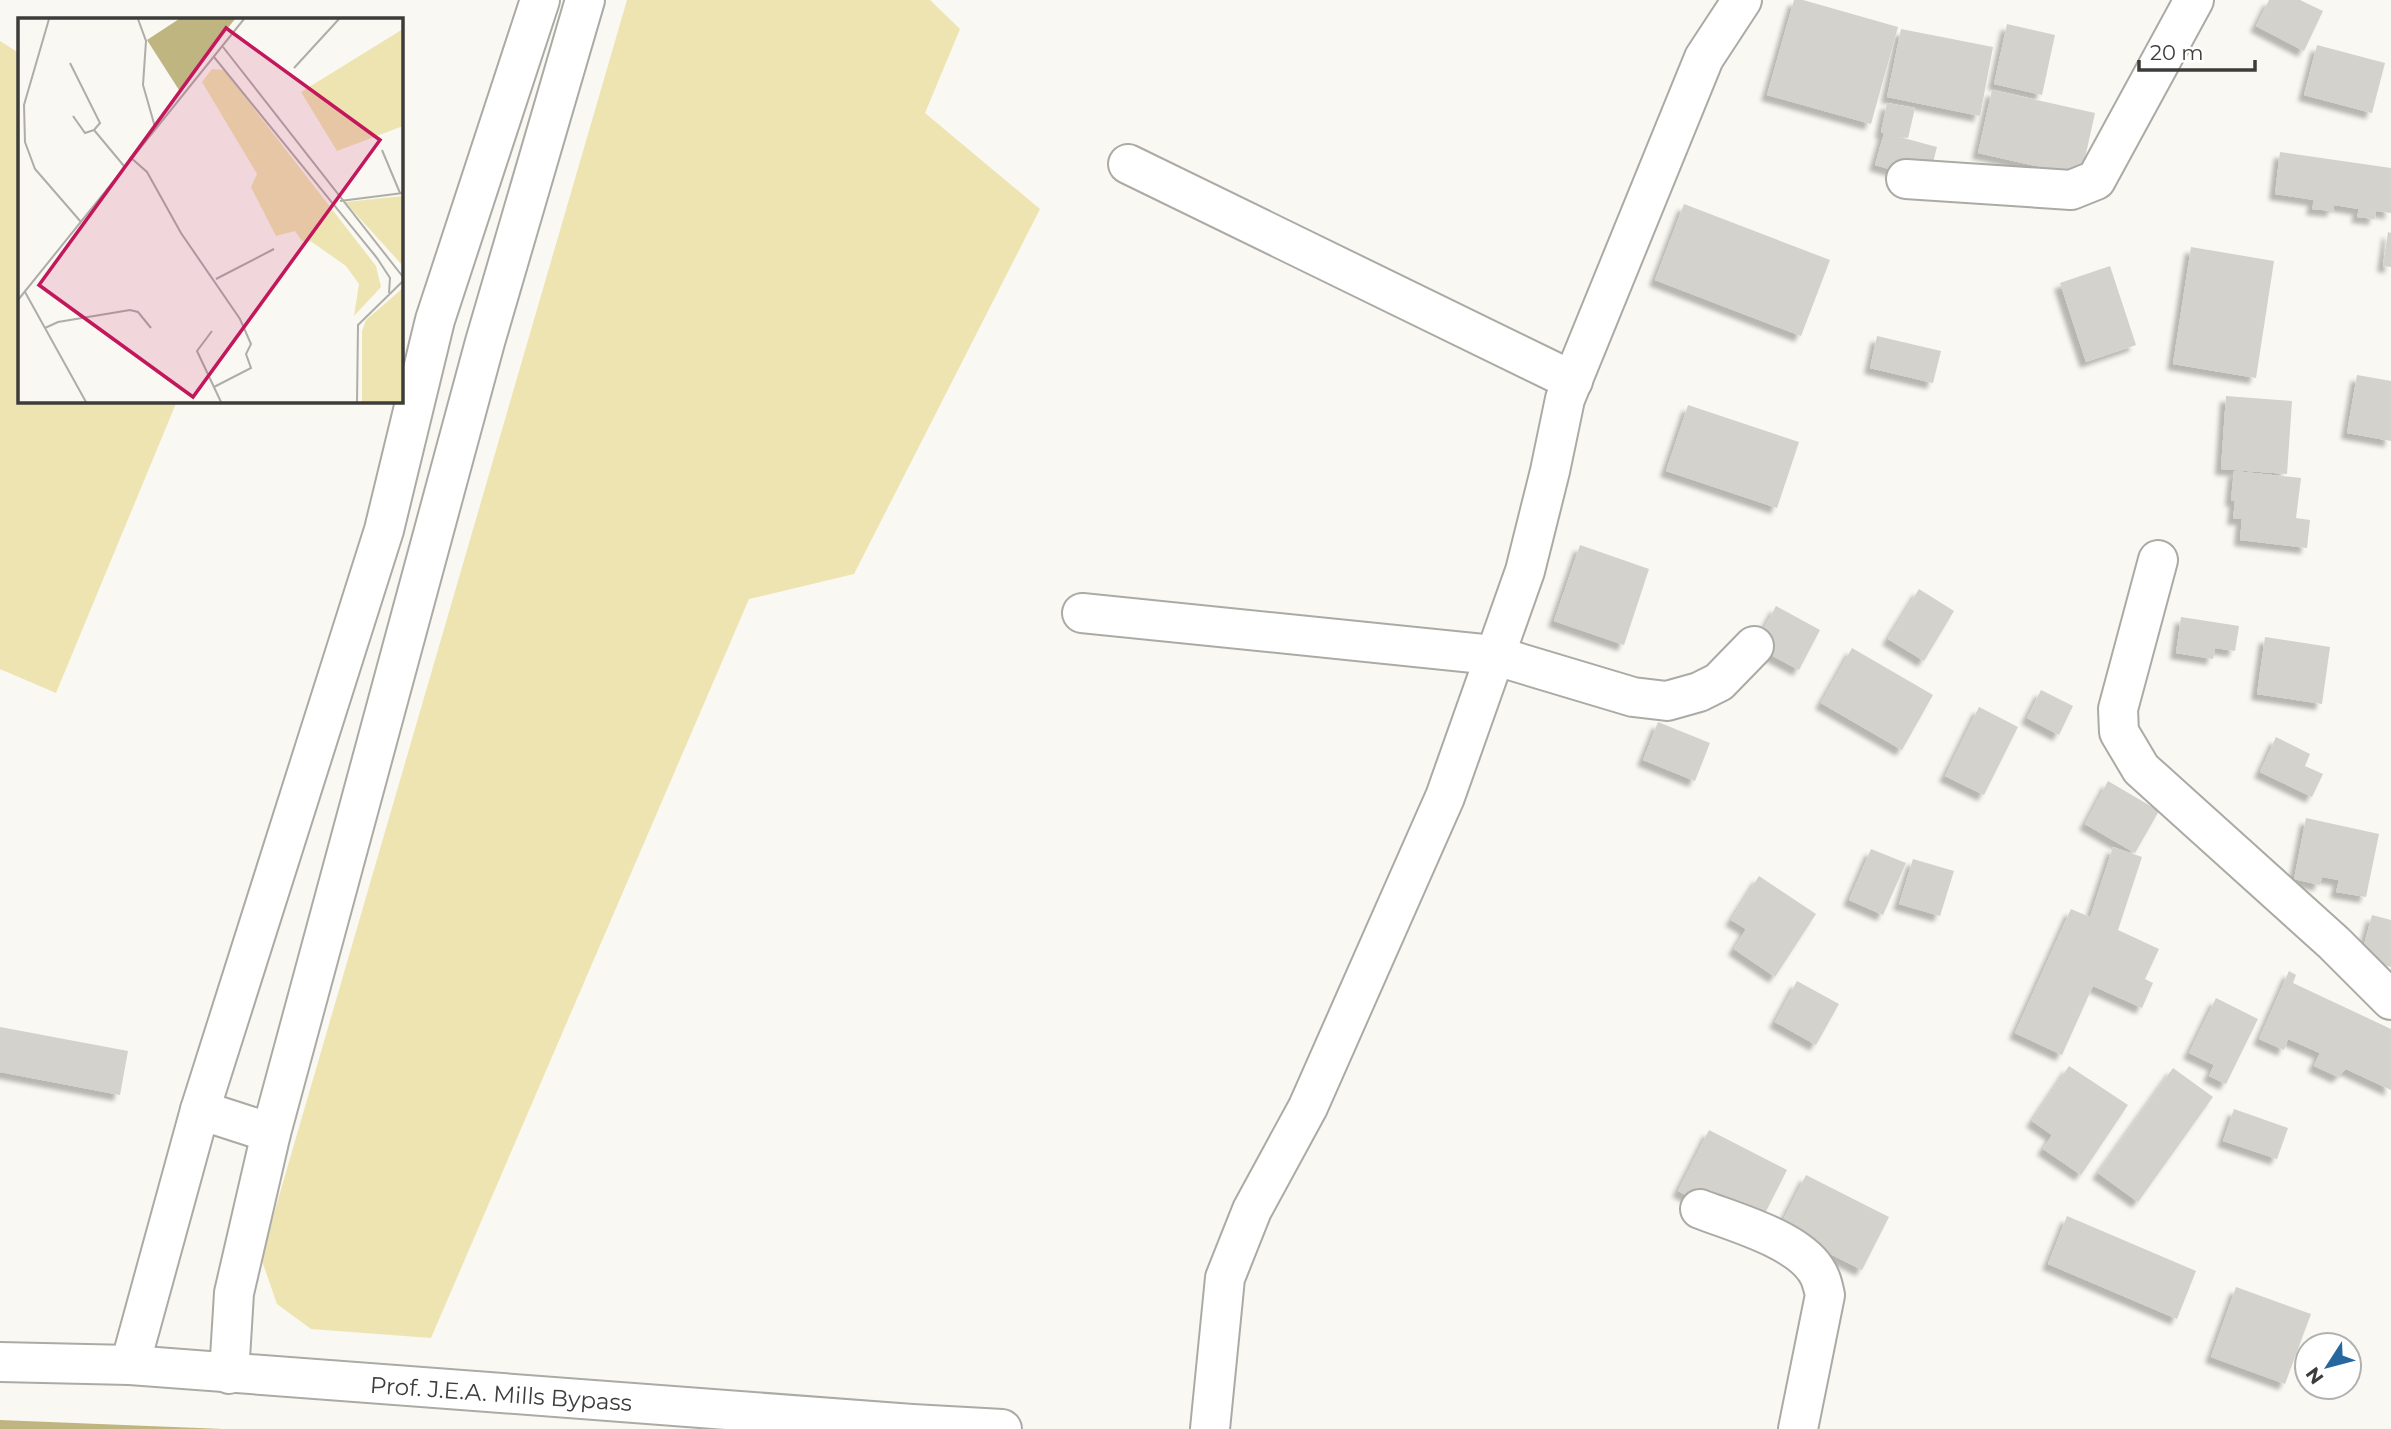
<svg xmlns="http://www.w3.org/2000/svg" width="2391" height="1429" viewBox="0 0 2391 1429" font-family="Montserrat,sans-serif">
<defs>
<filter id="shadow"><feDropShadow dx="-6" dy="6" stdDeviation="2" flood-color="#0004"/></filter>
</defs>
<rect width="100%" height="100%" fill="#f9f8f2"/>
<!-- green -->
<g fill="#eee4b2">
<polygon points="627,0 930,0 960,29 925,113 1040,209 854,574 749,599 431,1338 311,1329 277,1304 261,1258"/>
<polygon points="0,41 19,53 19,401 177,401 56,693 0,669"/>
</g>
<!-- forest -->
<polygon fill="#bfb580" points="0,1420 223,1429 0,1429"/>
<!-- building -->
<g fill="#d3d2cd" filter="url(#shadow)">
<polygon points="1794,0 1803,0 1898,27 1871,124 1767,95"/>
<polygon points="2269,0 2300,0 2323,11 2304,51 2256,26"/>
<polygon points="2007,24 2055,35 2042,95 1994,84"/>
<polygon points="1901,29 1993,47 1980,116 1887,97"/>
<polygon points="2317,45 2385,63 2372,113 2304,95"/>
<polygon points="1992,90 2095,113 2081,176 1978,153"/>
<polygon points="1887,103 1915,108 1908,138 1896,136 1937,147 1931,170 1914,176 1875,165 1884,133 1881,132"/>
<polygon points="2280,152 2391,168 2391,213 2376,211 2375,219 2357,217 2359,209 2334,205 2333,211 2312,209 2314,200 2275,194"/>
<polygon points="1684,204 1830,260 1801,336 1655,280"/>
<polygon points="2388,232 2391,233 2391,267 2383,266"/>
<polygon points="2191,247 2274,261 2256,378 2173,364"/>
<polygon points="2110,266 2136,345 2086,362 2060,283"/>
<polygon points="1877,336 1941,351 1933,383 1870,368"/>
<polygon points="2357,375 2391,381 2391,441 2347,433"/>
<polygon points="2226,396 2292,401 2287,474 2221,469"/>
<polygon points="1688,405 1799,442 1777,508 1666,471"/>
<polygon points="2234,471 2301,478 2296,518 2310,520 2307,548 2240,540 2242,519 2233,519 2235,501 2231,500"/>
<polygon points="1580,545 1649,569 1624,645 1554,621"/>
<polygon points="1919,589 1954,611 1924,661 1888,639"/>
<polygon points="1776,606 1820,630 1799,670 1754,646"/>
<polygon points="2181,617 2239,626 2235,651 2215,648 2213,659 2176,653"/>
<polygon points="2265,637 2330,647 2322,704 2257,694"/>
<polygon points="1852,648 1933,695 1902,750 1821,703"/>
<polygon points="2041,690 2073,706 2059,735 2027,718"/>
<polygon points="1979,707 2018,727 1984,795 1945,776"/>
<polygon points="1658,722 1710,743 1695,781 1643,760"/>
<polygon points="2276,737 2310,754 2305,766 2323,774 2312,797 2260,772"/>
<polygon points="2108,781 2159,811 2135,853 2085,824"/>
<polygon points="2306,818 2379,834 2366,897 2336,892 2339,880 2322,877 2320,885 2294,879"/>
<polygon points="2113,847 2142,857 2118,930 2159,949 2145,979 2153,983 2142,1008 2093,986 2062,1055 2015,1033 2071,909 2090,917"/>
<polygon points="1871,849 1906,863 1883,915 1849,900"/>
<polygon points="1913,859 1954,871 1940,916 1899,904"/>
<polygon points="1759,876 1816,914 1775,977 1734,949 1746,929 1731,920"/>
<polygon points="2372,915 2391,920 2391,967 2360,959"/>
<polygon points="2289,971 2296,975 2293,983 2391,1029 2391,1090 2346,1069 2338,1077 2314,1066 2320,1053 2288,1039 2284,1050 2259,1039"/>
<polygon points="1797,981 1839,1004 1816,1045 1775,1022"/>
<polygon points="2216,998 2258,1019 2226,1084 2209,1076 2214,1065 2189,1053"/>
<polygon points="0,1027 128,1051 120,1095 0,1072"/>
<polygon points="2069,1066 2128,1105 2081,1175 2043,1149 2052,1135 2032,1121"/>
<polygon points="2173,1068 2213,1097 2138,1202 2098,1173"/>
<polygon points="2234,1109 2288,1128 2277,1159 2223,1141"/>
<polygon points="1709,1130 1787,1170 1756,1231 1678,1191"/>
<polygon points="1806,1175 1889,1217 1862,1270 1779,1228"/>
<polygon points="2067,1216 2196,1271 2177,1319 2048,1264"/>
<polygon points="2236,1287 2311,1314 2285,1384 2211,1357"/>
</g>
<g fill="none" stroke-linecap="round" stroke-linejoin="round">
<defs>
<g id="minor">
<polyline points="1128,164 1573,381"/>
<polyline points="1906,179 2071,190 2096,180 2194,0"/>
<polyline points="2158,560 2118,709 2119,732 2141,769 2334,943 2391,1000"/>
<polyline points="1082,613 1493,655 1633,697 1667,701 1699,692 1719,682 1754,646"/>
<polyline points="200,1110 271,1133"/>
<path d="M1700 1209C1734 1222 1796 1239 1816 1270 1821 1277 1823 1286 1825 1295L1798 1429"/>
<polyline points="0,1362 130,1365 912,1424 1002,1429"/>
<polyline points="130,1365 200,1110 384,530 435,320 540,0"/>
<polyline points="229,1374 234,1293 271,1133 485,342 585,0"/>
<polyline points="1210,1429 1225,1278 1252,1210 1308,1107 1445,797 1525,571 1550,471 1565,399 1704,58 1742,0"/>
</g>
</defs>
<!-- minor casing -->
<use href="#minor" stroke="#abaaa5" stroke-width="42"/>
<!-- minor -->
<use href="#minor" stroke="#fff" stroke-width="38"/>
</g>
<g text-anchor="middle" stroke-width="6" stroke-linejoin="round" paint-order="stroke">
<!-- street labels -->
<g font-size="23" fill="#3d3c3a" stroke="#fff">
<text transform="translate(501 1394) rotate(4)" y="8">Prof. J.E.A. Mills Bypass</text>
</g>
</g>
<!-- overview -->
<g transform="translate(18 18)">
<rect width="385" height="385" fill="#f9f8f2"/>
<path d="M385 11V108L319 133 283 74ZM194 51 206 52 358 248 363 269 336 298 341 266 328 248 291 222 284 223 277 213 258 218 233 169 239 156 184 64ZM385 178V248L327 184ZM385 270V384H344V313L348 302Z" fill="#eee4b2"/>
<path d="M161 1H217L161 72 129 22Z" fill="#bfb580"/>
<path fill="none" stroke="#aeada8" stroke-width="2" d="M31 1 6 87 7 124 17 151 63 204M120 1 128 23 125 67 137 109M205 29 385 259M196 39 359 240 372 260 371 275M52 45 82 105 76 112M276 50 321 1M55 98 67 115 76 112 106 148M364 132 382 175M112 139 129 154 163 215 222 301 233 326 228 336 233 350 196 369M322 183 385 175M198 261 256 231M7 274 68 384M0 282 226 1M27 310 40 304 112 292 120 294 133 310M194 313 179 333 203 384M339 384 340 307 385 263"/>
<path fill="#c2185b" fill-opacity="0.15" stroke="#c2185b" stroke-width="3.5" d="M208 10 362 122 175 379 21 267Z"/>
<rect width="385" height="385" fill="none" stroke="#3d3c3a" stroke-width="3.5"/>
</g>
<!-- north arrow -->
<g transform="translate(2328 1366) rotate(234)"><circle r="33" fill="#ffffff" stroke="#b1b1b0" stroke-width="2"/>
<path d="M0-5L12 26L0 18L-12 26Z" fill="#26679d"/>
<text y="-10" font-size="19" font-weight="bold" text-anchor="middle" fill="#3d3c3a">N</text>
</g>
<!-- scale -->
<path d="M2139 60v10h116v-10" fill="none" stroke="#3d3c3a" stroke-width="3.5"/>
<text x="2150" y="60" font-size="21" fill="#3d3c3a" stroke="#ffffff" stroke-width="5" paint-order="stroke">20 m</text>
</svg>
